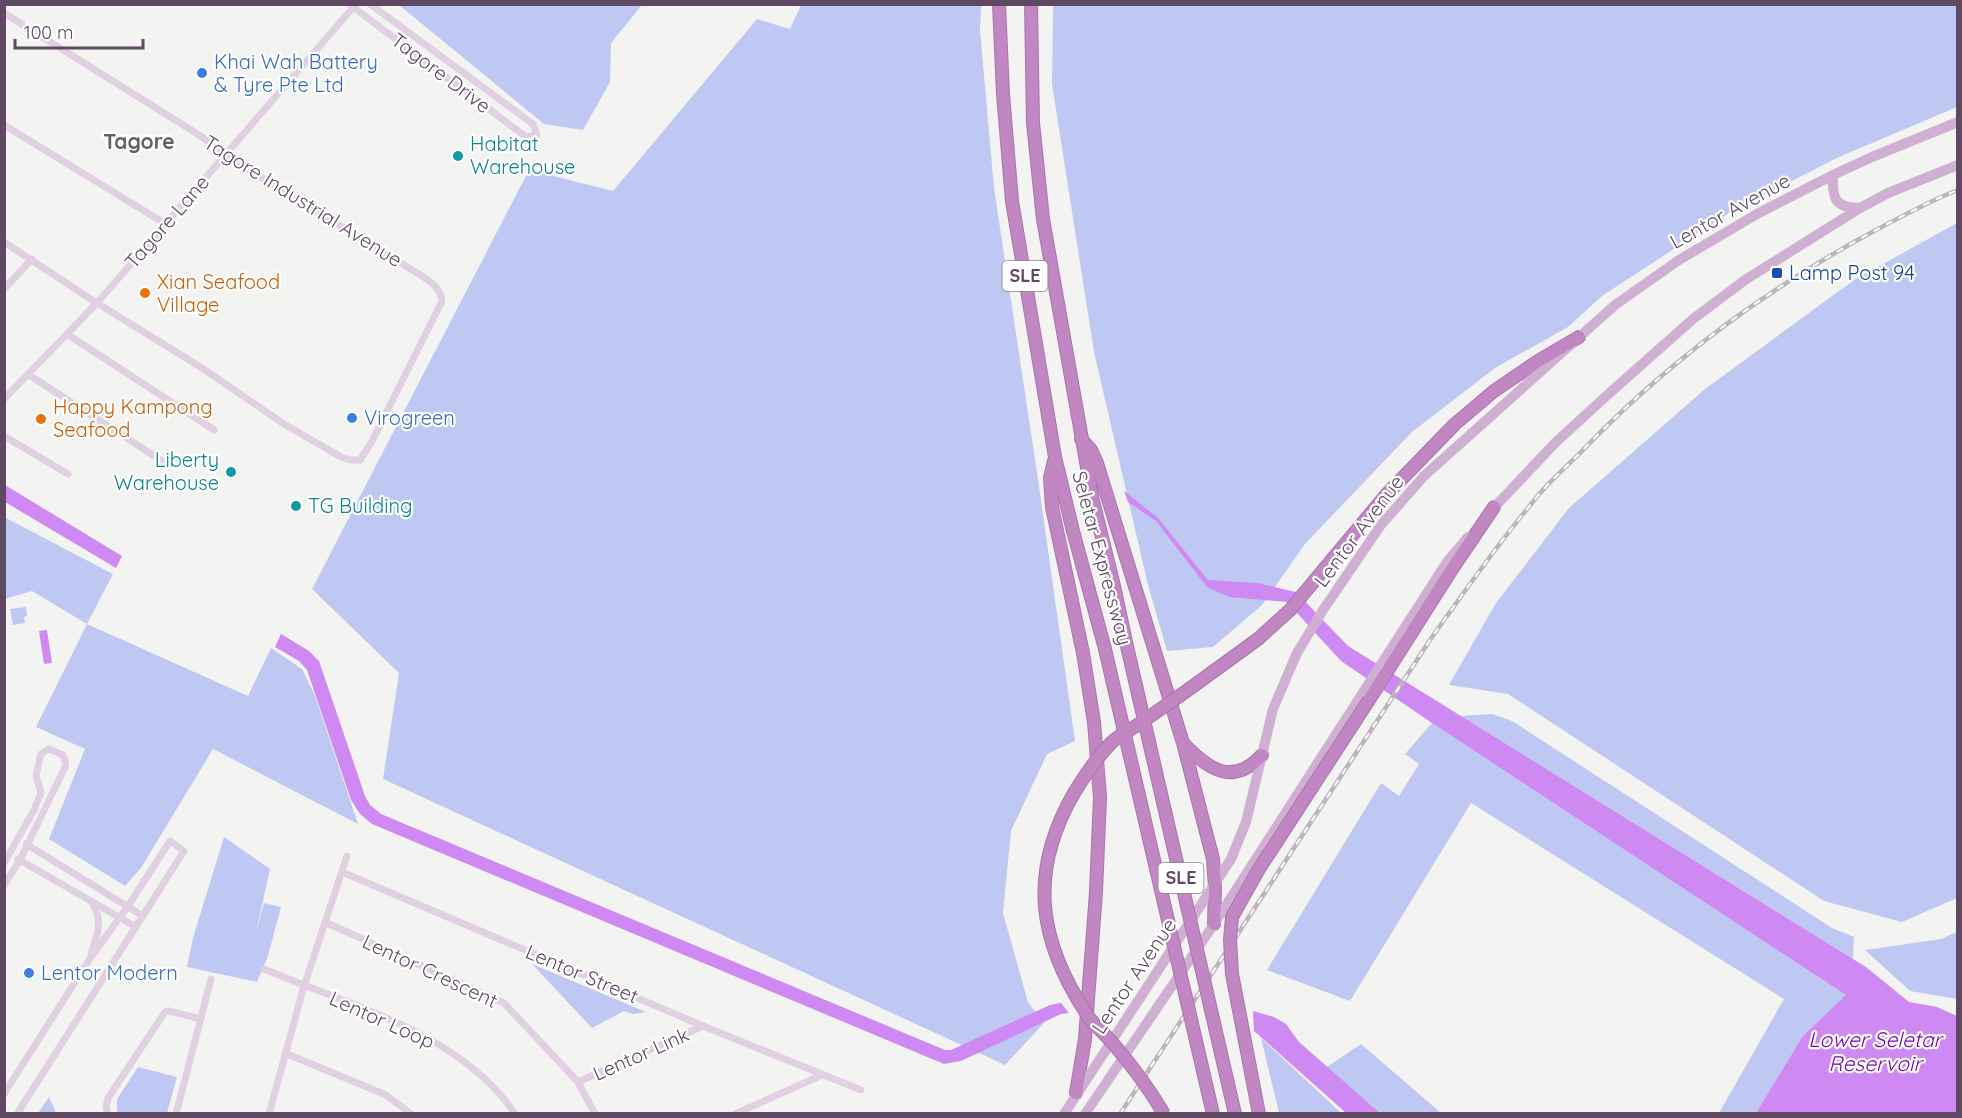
<svg xmlns="http://www.w3.org/2000/svg" width="1962" height="1118" viewBox="0 0 1962 1118" font-family="Quicksand,sans-serif">
<rect width="100%" height="100%" fill="#f3f4f2"/>
<!-- green -->
<g fill="#bfc8f3">
<polygon points="399,5 642,5 611,43 610,82 583,130 544,124"/>
<polygon points="801,5 981,5 980,30 994,188 1038,479 1075,741 1047,754 1011,831 1003,913 1028,1002 1044,1023 1005,1065 383,779 399,673 312,589 529,170 613,191 757,19 790,29"/>
<polygon points="1053,5 1957,5 1957,107 1839,157 1729,213 1602,296 1568,327 1495,368 1412,432 1305,544 1262,605 1213,647 1167,651 1148,585 1094,352 1052,84"/>
<polygon points="1957,223 1957,898 1902,922 1824,901 1508,694 1449,685 1496,603 1569,508 1705,389 1854,280"/>
<polygon points="4,517 113,574 87,624 248,696 271,648 302,669 315,696 358,824 213,749 141,868 125,886 49,839 85,749 36,727 87,624 32,591 5,599"/>
<polygon points="26,607 27,616 24,617 25,623 13,625 10,609"/>
<polygon points="1492,714 1512,721 1832,928 1854,937 1853,959 1461,716"/>
<polygon points="1432,723 1847,995 1802,1037 1756,1113 1719,1113 1784,999 1471,803 1350,1001 1267,970 1381,783 1399,796 1419,764 1405,754"/>
<polygon points="224,837 270,869 256,932 264,903 281,907 268,956 257,982 187,967 193,938"/>
<polygon points="1957,932 1957,999 1910,991 1865,950 1941,939"/>
<polygon points="532,964 646,1012 633,1014 624,1011 592,1028"/>
<polygon points="1261,1038 1338,1110 1341,1113 1279,1113"/>
<polygon points="1361,1044 1441,1113 1380,1113 1327,1067"/>
<polygon points="138,1067 177,1077 167,1113 117,1113 117,1099"/>
<polygon points="49,1097 56,1113 38,1113"/>
</g>
<!-- water -->
<g fill="#ce8af2">
<polygon points="5,485 122,556 116,568 5,502"/>
<polygon points="1124,491 1158,518 1208,580 1257,583 1296,592 1348,646 1866,967 1909,1002 1937,1007 1957,1016 1957,1113 1756,1113 1802,1037 1846,995 1432,723 1341,661 1287,602 1229,597 1207,587 1156,521 1128,502"/>
<polygon points="47,630 52,663 44,664 39,631"/>
<polygon points="281,634 309,651 319,661 365,796 370,805 381,814 945,1050 951,1050 1050,1005 1061,1003 1069,1013 1061,1014 961,1061 944,1064 372,824 360,814 351,800 307,670 299,661 275,647"/>
<polygon points="1253,1011 1274,1017 1286,1024 1299,1042 1380,1113 1346,1113 1254,1031"/>
</g>
<g fill="none" stroke-linecap="round" stroke-linejoin="round">
<defs>
<g id="highway">
<polyline points="999,4 1003,94 1012,201 1055,457 1073,531 1105,649"/>
<polyline points="1031,4 1033,123 1043,219 1093,501 1114,586 1126,642"/>
<polyline points="1081,439 1091,450 1097,463 1183,743 1213,859 1215,887 1214,924"/>
<polyline points="1054,461 1050,478 1052,507 1083,653 1094,722 1100,797 1096,892 1085,1039 1076,1093"/>
<polyline points="1192,687 1258,639 1290,610 1386,495 1455,424 1494,391 1538,361 1579,337"/>
<polyline points="1369,700 1454,566 1494,507"/>
<path d="M1184 744C1208 769 1233 787 1262 755"/>
</g>
</defs>
<!-- highway casing -->
<use href="#highway" stroke="#ad72af" stroke-width="14"/>
<!-- street -->
<g stroke="#e0d0e2" stroke-width="7">
<polyline points="349,4 526,137 537,135 533,124 370,4"/>
<path d="M4 13 196 133 251 171 422 276C432 283 440 288 442 301L371 443 360 460H351L341 457 284 424 202 368 92 300 4 242"/>
<polyline points="4,125 164,223"/>
<polyline points="4,289 32,259"/>
<polyline points="67,334 214,430"/>
<polyline points="29,375 170,466"/>
<polyline points="4,399 97,303 356,4"/>
<polyline points="4,436 68,474"/>
<polyline points="26,844 143,916"/>
<polyline points="18,859 136,927"/>
<polyline points="4,863 34,810 41,793 36,775 41,754 49,749 63,755 66,765 20,860 4,885"/>
<polyline points="342,872 703,1026 861,1090"/>
<polyline points="325,922 504,1003 578,1082 595,1114"/>
<path d="M91 954C97 936 104 920 92 903"/>
<path d="M264 969C349 1005 461 1033 515 1114"/>
<polyline points="285,1053 386,1095 411,1114"/>
<polyline points="578,1082 703,1026"/>
<polyline points="4,1094 89,960 128,906 170,841 184,851 17,1114"/>
<polyline points="108,1114 106,1107 108,1098 165,1012 169,1011 201,1019"/>
<polyline points="176,1114 211,979"/>
<polyline points="269,1114 304,986 347,856"/>
<polyline points="735,1114 822,1075"/>
</g>
<!-- primary -->
<g stroke="#d0b0d2" stroke-width="10">
<path d="M1833 175C1832 199 1835 208 1860 208"/>
<polyline points="1490,512 1555,443 1604,398 1693,319 1745,280 1860,208 1888,193 1958,165"/>
<polyline points="1064,1114 1231,859 1246,822 1273,709 1297,653 1323,610 1381,525 1424,476 1615,305 1679,260 1757,214 1833,175 1872,157 1958,122"/>
<polyline points="1085,1114 1214,924 1447,562 1468,537"/>
</g>
<!-- highway -->
<use href="#highway" stroke="#c087c3" stroke-width="12"/>
<defs>
<path id="rail" d="M1120 1114 1430 640C1464 592 1498 544 1536 498 1549 482 1565 468 1580 453 1666 363 1766 289 1876 230 1903 216 1929 201 1958 190"/>
</defs>
<!-- rail casing -->
<use href="#rail" stroke="#bcb3bc" stroke-width="4.5"/>
<!-- rail -->
<use href="#rail" stroke="#fff" stroke-width="2" stroke-dasharray="7" stroke-linecap="butt"/>
<defs>
<g id="highway-bridge">
<polyline points="1126,642 1235,1114"/>
<polyline points="1105,649 1213,1114"/>
<path d="M1164 1114C1150 1090 1133 1067 1116 1047 1107 1036 1096 1027 1088 1016 1038 941 1028 873 1074 793 1085 775 1097 757 1112 742 1120 735 1130 730 1139 724 1156 712 1174 700 1192 687"/>
<polyline points="1259,1114 1232,974 1230,940 1232,917 1259,869 1369,700"/>
</g>
</defs>
<!-- highway-bridge casing -->
<use href="#highway-bridge" stroke="#ad72af" stroke-width="14" stroke-linecap="butt"/>
<!-- highway-bridge -->
<use href="#highway-bridge" stroke="#c087c3" stroke-width="12"/>
</g>
<!-- markers -->
<g fill="#3f7fe0" stroke="#fff" stroke-width="2">
<circle cx="202" cy="73" r="6"/>
<circle cx="352" cy="418" r="6"/>
<circle cx="29" cy="973" r="6"/>
</g>
<g fill="#0f9aa8" stroke="#fff" stroke-width="2">
<circle cx="458" cy="156" r="6"/>
<circle cx="231" cy="472" r="6"/>
<circle cx="296" cy="506" r="6"/>
</g>
<rect fill="#1a4fb4" stroke="#fff" stroke-width="2" x="1771" y="267" width="12" height="12" rx="3"/>
<g fill="#e8710a" stroke="#fff" stroke-width="2">
<circle cx="145" cy="293" r="6"/>
<circle cx="41" cy="419" r="6"/>
</g>
<g text-anchor="middle" stroke-width="4.5" stroke-linejoin="round" paint-order="stroke">
<!-- shield labels -->
<g fill="#fff" stroke="#8f7f90" stroke-width="1.5">
<rect x="1002.5" y="261" width="45" height="30" rx="4.5"/>
<rect x="1158.5" y="863" width="45" height="30" rx="4.5"/>
</g>
<g font-size="18" font-weight="bold" fill="#5f4861">
<text x="1025" y="282">SLE</text>
<text x="1181" y="884">SLE</text>
</g>
<!-- shop labels -->
<g font-size="20" fill="#366cbe" stroke="#fff" text-anchor="start">
<text x="214" y="69">Khai Wah Battery<tspan x="214" dy="23">&amp; Tyre Pte Ltd</tspan></text>
<text x="364" y="425">Virogreen</text>
<text x="41" y="980">Lentor Modern</text>
</g>
<!-- street labels -->
<g font-size="20" fill="#5f4861" stroke="#fff">
<text transform="translate(441 73) rotate(37)" y="7">Tagore Drive</text>
<text transform="translate(303 201) rotate(32)" y="7">Tagore Industrial Avenue</text>
<text transform="translate(1730 211) rotate(-29)" y="7">Lentor Avenue</text>
<text transform="translate(167 222) rotate(-49)" y="7">Tagore Lane</text>
<text transform="translate(1359 531) rotate(-53)" y="7">Lentor Avenue</text>
<text transform="translate(1102 558) rotate(75)" y="7">Seletar Expressway</text>
<text transform="translate(430 971) rotate(25)" y="7">Lentor Crescent</text>
<text transform="translate(582 974) rotate(23)" y="7">Lentor Street</text>
<text transform="translate(1134 976) rotate(-56)" y="7">Lentor Avenue</text>
<text transform="translate(382 1020) rotate(24)" y="7">Lentor Loop</text>
<text transform="translate(641 1054) rotate(-24)" y="7">Lentor Link</text>
</g>
<!-- culture labels -->
<g font-size="20" fill="#0d838f" stroke="#fff" text-anchor="start">
<text x="470" y="151">Habitat<tspan x="470" dy="23">Warehouse</tspan></text>
<text x="219" y="467" text-anchor="end">Liberty<tspan x="219" dy="23">Warehouse</tspan></text>
<text x="308" y="513">TG Building</text>
</g>
<!-- transit labels -->
<g font-size="20" fill="#164399" stroke="#fff" text-anchor="start">
<text x="1789" y="280">Lamp Post 94</text>
</g>
<!-- food labels -->
<g font-size="20" fill="#c56008" stroke="#fff" text-anchor="start">
<text x="157" y="289">Xian Seafood<tspan x="157" dy="23">Village</tspan></text>
<text x="53" y="414">Happy Kampong<tspan x="53" dy="23">Seafood</tspan></text>
</g>
<!-- neighbourhood labels -->
<g font-size="21" font-weight="bold" fill="#675e67" stroke="#fff">
<text x="139" y="149">Tagore</text>
</g>
<!-- water labels -->
<g font-size="21" font-style="italic" fill="#7a03b9" stroke="#fff">
<text x="1875" y="1047">Lower Seletar<tspan x="1875" dy="24">Reservoir</tspan></text>
</g>
</g>
<!-- border -->
<rect width="1962" height="1118" fill="none" stroke="#5f4861" stroke-width="12"/>
<!-- scale -->
<path d="M15 39v9h128v-9" fill="none" stroke="#5f4861" stroke-width="3"/>
<text x="24" y="39" font-size="18" fill="#5f4861" stroke="#ffffff" stroke-width="4.5" paint-order="stroke">100 m</text>
</svg>
